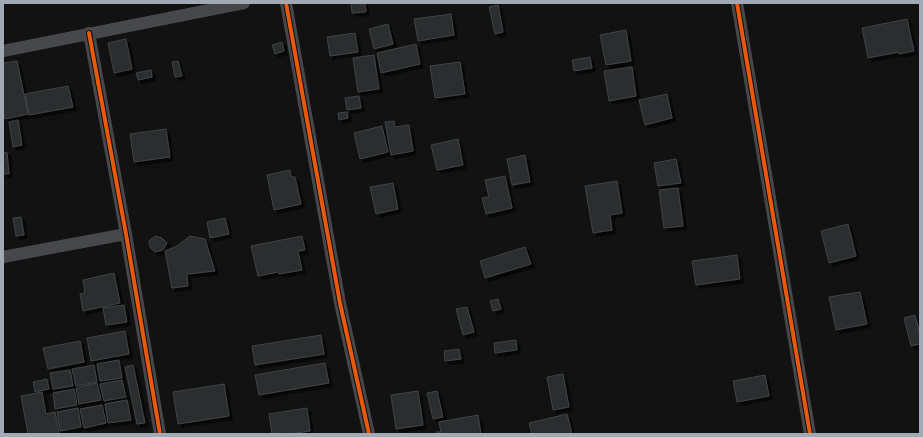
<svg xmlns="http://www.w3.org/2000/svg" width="923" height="437" viewBox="0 0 923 437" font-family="'Exo 2',sans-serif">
<defs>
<filter id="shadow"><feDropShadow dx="3.5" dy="3.5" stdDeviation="0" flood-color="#0009"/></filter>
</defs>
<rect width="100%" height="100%" fill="#121212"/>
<!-- building -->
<g fill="#2c2d2e" stroke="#404346" filter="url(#shadow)">
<polygon points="351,3 365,3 366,12 352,13"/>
<polygon points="498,5 503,32 495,34 489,7"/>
<polygon points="451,14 454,35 418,41 414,19"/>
<polygon points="907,19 914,51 899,54 899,52 868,58 862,28"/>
<polygon points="388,24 393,44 374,49 369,29"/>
<polygon points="626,30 631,61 606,65 600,35"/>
<polygon points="355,33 358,52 330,56 327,37"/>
<polygon points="126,39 132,69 114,73 108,43"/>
<polygon points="282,42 284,51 275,54 272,45"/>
<polygon points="416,44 420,64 381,73 377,53"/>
<polygon points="374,55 379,89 358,92 353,58"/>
<polygon points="590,57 592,68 574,71 572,60"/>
<polygon points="17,61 28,114 5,119 3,108 3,63"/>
<polygon points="178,61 182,76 175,77 172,62"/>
<polygon points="460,62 465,94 435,98 430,66"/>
<polygon points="632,67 636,96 609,101 604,71"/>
<polygon points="151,70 152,77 138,80 136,73"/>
<polygon points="68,86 73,107 29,115 25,94"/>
<polygon points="667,94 672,118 645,125 639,100"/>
<polygon points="359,96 361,108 347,110 345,98"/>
<polygon points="347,112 348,118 339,120 338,113"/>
<polygon points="18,120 22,145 13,147 9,122"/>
<polygon points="394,121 395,127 409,125 413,151 391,155 385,122"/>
<polygon points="382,126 388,152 360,159 354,133"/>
<polygon points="166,129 170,157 134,162 130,134"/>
<polygon points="458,139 463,165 437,170 431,145"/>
<polygon points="7,152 9,174 3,174 3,153"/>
<polygon points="525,155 530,182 512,185 507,159"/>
<polygon points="676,159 681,183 658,186 654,163"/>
<polygon points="290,170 291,177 295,177 301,204 274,210 267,175"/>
<polygon points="505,176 512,208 486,214 482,198 489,197 485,180"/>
<polygon points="617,181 622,213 610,215 612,230 593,233 585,186"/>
<polygon points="393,183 398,209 376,214 370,187"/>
<polygon points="678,188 683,226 664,228 659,190"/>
<polygon points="21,217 24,235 16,236 13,218"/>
<polygon points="225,218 229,234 210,238 207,222"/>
<polygon points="848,224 856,256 829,263 821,231"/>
<polygon points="155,236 162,238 167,243 163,250 155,252 150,247 149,241"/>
<polygon points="190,236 205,239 215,271 187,274 188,286 172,288 165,251 177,246"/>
<polygon points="302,236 305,250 298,251 302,270 279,274 278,272 258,276 251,246"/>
<polygon points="525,247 531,264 485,278 480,261"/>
<polygon points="737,255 740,279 696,285 692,261"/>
<polygon points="114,273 120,303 83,311 80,294 85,293 83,280"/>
<polygon points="860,292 867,324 836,330 829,297"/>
<polygon points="498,299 501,309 493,311 490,301"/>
<polygon points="124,305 127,322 106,325 103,308"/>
<polygon points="467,307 474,332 463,335 456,309"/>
<polygon points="915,315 920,334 920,344 911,346 904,318"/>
<polygon points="125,331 129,354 91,361 87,338"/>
<polygon points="321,335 324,354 255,365 252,346"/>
<polygon points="516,340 517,350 495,353 494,343"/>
<polygon points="80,341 84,362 48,369 43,348"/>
<polygon points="459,349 461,359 445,361 444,351"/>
<polygon points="119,360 122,378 100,381 97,364"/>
<polygon points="325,363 329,383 259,395 255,375"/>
<polygon points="94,365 97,382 76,386 72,369"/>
<polygon points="133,365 145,423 137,424 125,367"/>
<polygon points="70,370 73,386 53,389 50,373"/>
<polygon points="563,374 569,407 553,410 547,377"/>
<polygon points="765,375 769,396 737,402 733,381"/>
<polygon points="47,379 49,389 35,392 33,382"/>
<polygon points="122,380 126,397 104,401 100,384"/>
<polygon points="97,383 101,400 79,404 76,388"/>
<polygon points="224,384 229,416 178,424 173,392"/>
<polygon points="74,389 77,405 55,409 53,393"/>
<polygon points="418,391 423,425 396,429 391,395"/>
<polygon points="437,391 443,417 433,419 427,393"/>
<polygon points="42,392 46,414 55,412 59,434 28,434 21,396"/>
<polygon points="127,400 131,420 108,423 105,404"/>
<polygon points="102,405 106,423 84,428 80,409"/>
<polygon points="78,408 81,427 60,431 57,412"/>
<polygon points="307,408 310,431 289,434 272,434 269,414"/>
<polygon points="567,414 572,434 532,434 529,423"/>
<polygon points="478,415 481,434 437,434 436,432 441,432 439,422"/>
</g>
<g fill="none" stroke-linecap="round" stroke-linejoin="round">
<!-- minor -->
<g stroke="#46484b" stroke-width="12">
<polyline points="286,3 340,303 369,434"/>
<polyline points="737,3 810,434"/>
<polyline points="89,33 126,234 160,434"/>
<polyline points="3,51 244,3"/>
<polyline points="3,257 126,234"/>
</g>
<defs>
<g id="cycleway">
<polyline points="286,3 340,303 369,434"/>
<polyline points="737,3 810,434"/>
<polyline points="89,33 126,234 160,434"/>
</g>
</defs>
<!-- cycleway casing -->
<use href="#cycleway" stroke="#0d0d0e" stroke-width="6"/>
<!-- cycleway -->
<use href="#cycleway" stroke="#e8590c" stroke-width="4"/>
</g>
<!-- border -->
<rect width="923" height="437" fill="none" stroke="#a2a9b5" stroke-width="8"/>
</svg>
